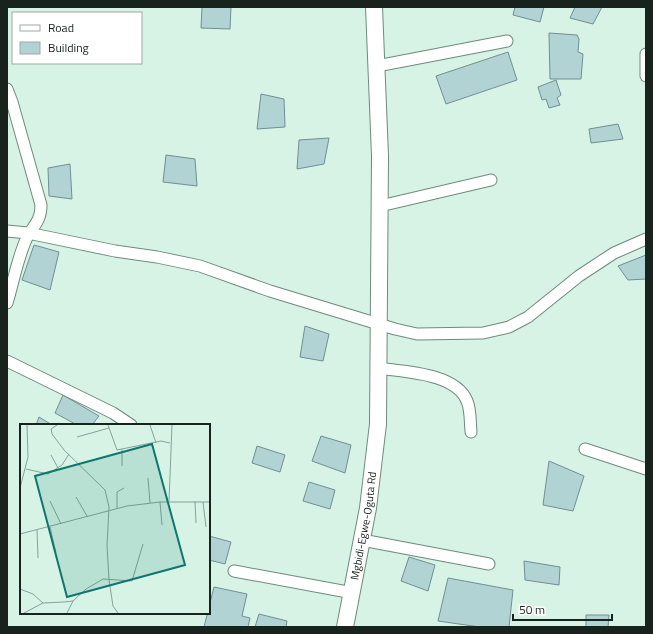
<svg xmlns="http://www.w3.org/2000/svg" width="653" height="634" viewBox="0 0 653 634" font-family="'Titillium Web',sans-serif">
<rect width="100%" height="100%" fill="#d6f3e6"/>
<!-- building -->
<g fill="#b2d3d4" stroke="#708f91">
<polygon points="202,7 231,7 230,29 201,28"/>
<polygon points="515,7 544,7 540,22 513,15"/>
<polygon points="575,7 602,7 593,24 570,18"/>
<polygon points="549,33 577,35 579,39 578,52 583,54 581,79 550,79"/>
<polygon points="508,52 517,80 446,104 436,76"/>
<polygon points="556,80 561,95 557,98 560,105 549,108 546,99 542,100 538,87"/>
<polygon points="261,94 284,99 285,127 257,129"/>
<polygon points="618,124 623,139 591,143 589,129"/>
<polygon points="329,138 324,164 297,169 299,140"/>
<polygon points="166,155 195,159 197,186 163,182"/>
<polygon points="70,164 72,199 49,196 48,168"/>
<polygon points="34,245 59,252 50,290 22,280"/>
<polygon points="646,255 646,279 628,280 618,266"/>
<polygon points="305,326 329,334 323,361 300,357"/>
<polygon points="63,395 99,416 92,425 77,425 55,413"/>
<polygon points="39,417 52,425 36,425"/>
<polygon points="321,436 351,445 345,473 312,461"/>
<polygon points="257,446 285,455 280,472 252,463"/>
<polygon points="549,461 584,476 573,511 543,505"/>
<polygon points="309,482 335,490 330,509 303,501"/>
<polygon points="209,536 231,542 225,564 209,560"/>
<polygon points="409,557 435,565 428,591 401,581"/>
<polygon points="524,561 560,567 559,585 525,580"/>
<polygon points="448,578 513,590 509,627 480,627 438,621"/>
<polygon points="214,587 247,594 242,616 250,618 248,627 204,627"/>
<polygon points="259,614 287,621 286,627 255,627"/>
<polygon points="586,615 609,615 608,627 586,627"/>
</g>
<g fill="none" stroke-linecap="round" stroke-linejoin="round">
<defs>
<g id="street">
<polyline points="646,54 646,76"/>
<polyline points="377,66 507,41"/>
<path d="M7 89 12 102 41 205C41 224 31 226 25 242 17 261 13 283 7 303"/>
<polyline points="380,206 491,180"/>
<polyline points="7,231 28,233 115,251 157,257 200,266 270,291 395,329 417,334 483,333 509,327 528,317 579,276 614,253 646,239"/>
<polyline points="7,361 113,413 131,425"/>
<path d="M378 368C405 372 456 373 467 401 471 410 470 423 471 432"/>
<polyline points="585,449 646,469"/>
<polyline points="362,540 489,564"/>
<polyline points="234,571 353,593"/>
</g>
<g id="secondary">
<path id="s1" d="M345 627 368 508 378 424 380 156 374 7"/>
</g>
</defs>
<!-- street casing -->
<use href="#street" stroke="#6f8a7e" stroke-width="13"/>
<!-- secondary casing -->
<use href="#secondary" stroke="#6f8a7e" stroke-width="18"/>
<!-- street -->
<use href="#street" stroke="#fff" stroke-width="11"/>
<!-- secondary -->
<use href="#secondary" stroke="#fff" stroke-width="16"/>
</g>
<g text-anchor="middle" stroke-width="4" stroke-linejoin="round" paint-order="stroke">
<!-- street labels -->
<g font-size="11" fill="#18231e" stroke="#fff">
<text dy="4" stroke="none"><textPath href="#s1" startOffset="103">Mgbidi-Egwe-Oguta Rd</textPath></text>
</g>
</g>
<!-- overview -->
<g transform="translate(20 424)">
<rect width="190" height="190" fill="#d6f3e6"/>
<path fill="none" stroke="#8aa096" stroke-width="1" d="M37 1 31 5 32 10 44 26 85 66 89 83 87 122 89 156 93 182 98 189M88 1 97 26 141 17 150 19M130 1 136 19M57 13 89 4M31 31 38 44M102 42V25M6 45 28 50 42 41 49 30M128 54 130 79M0 64 8 33 7 1M56 73 67 92M30 77 41 100M149 77 152 1M175 77 176 99M140 78 142 101M183 78 186 103M97 84V68L104 64M30 103 36 129M17 106 18 134M0 110 107 82 140 78H190M0 165 13 170 23 179 44 178 53 177 66 165 83 155 112 157 123 120M4 189 23 179M47 189 53 177"/>
<path fill="#0f766e" fill-opacity="0.15" stroke="#0f766e" stroke-width="2" d="M132 20 165 141 47 173 15 52Z"/>
<rect width="190" height="190" fill="none" stroke="#18231e" stroke-width="2"/>
</g>
<!-- border -->
<rect width="653" height="634" fill="none" stroke="#18231e" stroke-width="16"/>
<!-- legend -->
<rect x="12" y="12" width="130" height="52" fill="#ffffff" stroke="#a3a7a5"/>
<rect x="20" y="25" width="20" height="6" fill="#ffffff" stroke="#a3a7a5"/>
<text x="48" y="32" font-size="12" fill="#18231e">Road</text>
<rect x="20" y="42" width="20" height="12" fill="#b2d3d4" stroke="#a3a7a5"/>
<text x="48" y="52" font-size="12" fill="#18231e">Building</text>
<!-- scale -->
<path d="M513 614v6h99v-6" fill="none" stroke="#18231e" stroke-width="2"/>
<text x="519" y="614" font-size="12" fill="#18231e" stroke="#ffffff" stroke-width="3" paint-order="stroke">50 m</text>
</svg>
